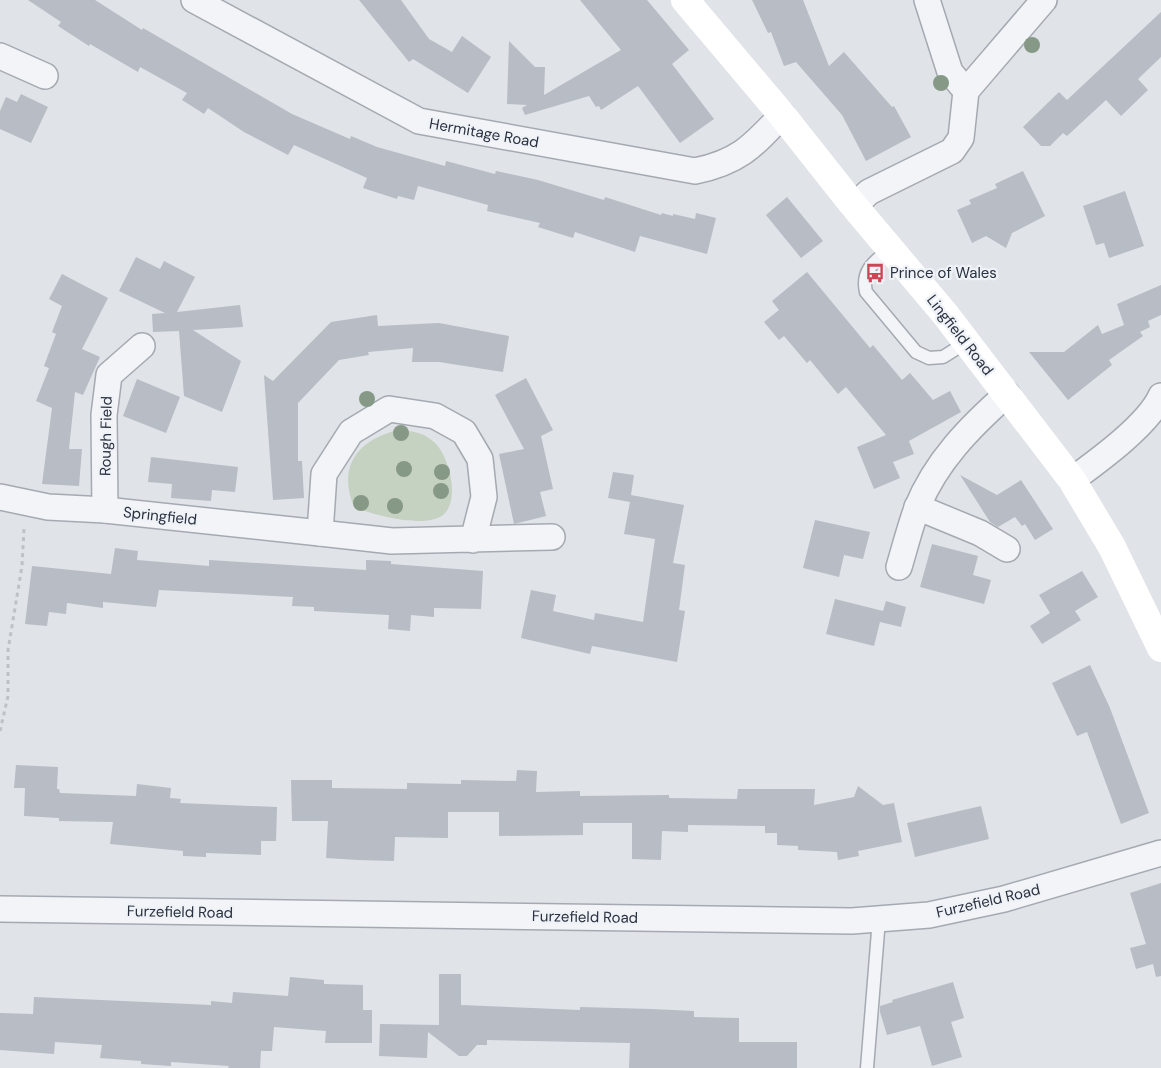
<svg xmlns="http://www.w3.org/2000/svg" width="1161" height="1068" viewBox="0 0 1161 1068" font-family="'DM Sans',sans-serif">
<rect width="100%" height="100%" fill="#e0e3e8"/>
<!-- green -->
<path fill="#c5d2c1" d="M398 430C412 431 423 432 434 442 449 455 461 500 443 515 425 529 373 515 354 507 337 466 358 440 398 430Z"/>
<!-- building -->
<g fill="#b7bcc5">
<polygon points="28,0 95,0 142,30 143,28 292,114 350,139 351,136 377,147 445,166 446,161 495,174 496,171 538,180 604,200 605,197 661,215 662,213 673,216 673,214 695,219 696,213 716,218 707,254 640,236 635,252 575,232 573,238 538,227 540,223 487,211 488,205 418,186 414,200 398,196 397,199 363,188 367,178 294,145 288,155 244,132 208,108 204,114 182,100 187,93 140,67 138,72 90,44 89,46 58,26 61,22"/>
<polygon points="359,0 401,0 429,39 452,52 462,36 491,57 468,93 413,59 409,62"/>
<polygon points="580,0 647,0 689,50 672,64 714,119 680,143 638,86 601,110 599,106 596,107 589,96 525,115 522,108 527,105 507,104 509,41 535,67 545,67 544,95 621,50"/>
<polygon points="752,0 803,0 829,66 844,52 892,107 894,106 911,137 866,161 842,115 796,62 784,66 771,32 768,33"/>
<polygon points="1161,12 1161,57 1138,79 1148,90 1121,116 1106,100 1067,136 1063,133 1050,146 1041,146 1023,127 1059,92 1067,100"/>
<polygon points="21,94 48,107 31,143 0,129 0,111 6,97 17,102"/>
<polygon points="1023,171 1045,216 1012,233 1006,248 986,236 972,243 957,210 971,204 969,200 997,188 995,184"/>
<polygon points="1125,191 1144,246 1109,258 1104,243 1096,245 1083,206"/>
<polygon points="787,197 823,241 801,258 766,215"/>
<polygon points="136,257 160,269 164,261 195,277 177,312 240,305 243,327 193,330 241,361 222,412 184,396 179,331 153,332 152,314 165,313 119,291"/>
<polygon points="807,272 870,348 873,345 902,380 910,373 933,400 950,391 961,412 909,441 914,454 893,462 900,478 874,489 857,447 886,435 846,387 838,394 810,360 807,363 784,336 779,340 764,322 779,310 772,301"/>
<polygon points="62,274 108,298 82,349 100,357 83,395 75,392 69,449 82,449 79,486 42,484 52,408 36,401 49,368 44,366 56,334 52,332 62,306 49,299"/>
<polygon points="1161,285 1161,315 1148,321 1150,327 1140,332 1143,336 1109,360 1112,365 1068,400 1029,352 1064,352 1098,325 1102,334 1124,325 1117,304"/>
<polygon points="377,315 378,326 439,323 509,336 503,372 439,362 412,362 413,348 368,352 369,355 339,360 298,403 298,461 302,461 304,498 273,500 264,375 273,381 331,322"/>
<polygon points="526,378 553,430 541,436 553,489 540,492 546,516 514,524 499,454 524,449 495,395"/>
<polygon points="137,379 180,397 166,433 123,416"/>
<polygon points="151,457 238,467 235,492 212,490 211,501 171,498 172,484 148,482"/>
<polygon points="613,472 634,475 631,495 684,505 673,563 685,565 679,610 685,611 677,662 592,646 590,654 521,638 531,590 556,595 553,611 594,620 595,613 643,622 655,539 624,534 630,502 608,498"/>
<polygon points="960,475 997,495 1021,480 1053,529 1035,540 1025,524 1022,526 1015,517 998,527 990,522"/>
<polygon points="815,520 870,532 863,559 844,555 839,577 803,568"/>
<polygon points="932,544 978,556 973,575 991,580 984,604 920,587"/>
<polygon points="115,548 138,551 137,560 209,566 209,560 366,570 366,560 391,561 391,564 483,571 481,609 434,608 434,617 411,615 410,631 388,629 389,615 314,611 314,607 292,606 293,597 159,590 156,607 103,602 103,608 67,603 66,614 49,612 47,626 25,624 32,566 111,574"/>
<polygon points="1082,571 1098,597 1075,611 1081,620 1042,644 1030,626 1050,613 1039,595"/>
<polygon points="835,599 883,611 886,601 906,607 901,627 880,622 874,646 826,634"/>
<polygon points="1090,665 1110,708 1149,813 1121,824 1087,732 1077,736 1052,683"/>
<polygon points="16,765 58,767 57,789 59,789 60,793 136,796 137,784 171,788 170,798 181,799 180,803 277,807 276,841 261,841 261,855 206,853 206,857 183,856 183,851 110,844 113,822 59,821 59,818 24,816 25,788 14,788"/>
<polygon points="517,770 537,771 536,792 580,791 580,796 669,795 669,798 737,799 738,789 815,789 814,805 854,797 858,786 883,805 894,803 902,842 858,851 859,856 838,860 837,852 798,850 798,846 777,845 777,833 765,833 765,826 688,825 688,832 662,831 661,860 632,859 632,823 583,823 583,835 499,836 499,812 448,812 448,838 395,837 394,861 358,860 326,858 328,821 292,821 291,780 332,780 332,788 407,789 407,783 461,784 461,780 516,781"/>
<polygon points="981,806 989,839 915,857 907,823"/>
<polygon points="1161,883 1161,976 1156,977 1153,964 1136,969 1130,948 1146,944 1130,893"/>
<polygon points="439,974 461,974 461,1005 580,1010 580,1007 652,1009 694,1011 694,1017 739,1018 739,1042 797,1042 797,1068 629,1068 630,1043 487,1040 487,1045 477,1045 467,1056 459,1056 428,1032 427,1058 379,1056 380,1024 439,1025"/>
<polygon points="290,977 324,980 324,984 363,985 363,1010 372,1010 372,1043 325,1043 326,1031 274,1027 272,1051 261,1051 260,1068 228,1068 229,1066 171,1062 171,1066 141,1064 141,1061 100,1058 102,1045 55,1042 54,1054 0,1050 0,1013 33,1014 34,997 211,1005 211,1001 232,1003 233,992 288,996"/>
<polygon points="953,982 964,1018 951,1022 962,1057 932,1066 920,1026 887,1035 880,1012 880,1006 893,1002 892,1000"/>
</g>
<g fill="none" stroke-linecap="round" stroke-linejoin="round">
<defs>
<g id="lane">
<path d="M890 249C875 261 861 270 866 292L916 352 929 358 943 357 967 342"/>
<polyline points="867,1068 879,919"/>
</g>
<g id="street">
<path d="M194 0 419 121 695 171C739 162 753 146 782 115"/>
<polyline points="927,0 950,72 966,91"/>
<polyline points="0,56 45,76"/>
<polyline points="854,206 869,192 952,151 961,138 966,91 1044,0"/>
<path d="M1072 480C1098 461 1148 425 1161 396"/>
<polyline points="0,497 48,507 105,510 320,533"/>
<polyline points="917,507 980,533 1007,549"/>
<polyline points="105,510 104,415 109,375 142,346"/>
<polyline points="473,540 484,497 480,459 464,432 435,416 389,409 351,432 324,474 320,533 392,541 552,537"/>
<path d="M899 567C905 547 910 527 917 508 936 461 970 427 1007 394"/>
<polyline points="0,909 852,921 929,915 1004,899 1161,853"/>
</g>
</defs>
<!-- lane casing -->
<use href="#lane" stroke="#a5aab2" stroke-width="15"/>
<!-- street casing -->
<use href="#street" stroke="#a5aab2" stroke-width="28"/>
<!-- path -->
<polyline stroke="#bec1c7" stroke-width="3" stroke-dasharray="4 4" stroke-linecap="butt" points="0,731 8,696 8,650 22,566 24,528"/>
<!-- lane -->
<use href="#lane" stroke="#f2f4f7" stroke-width="12"/>
<!-- street -->
<use href="#street" stroke="#f2f4f7" stroke-width="25"/>
<!-- secondary -->
<polyline stroke="#fff" stroke-width="28" points="685,0 782,115 854,206 945,314 1072,480 1112,547 1161,648"/>
</g>
<!-- trees -->
<g fill="#869886">
<circle cx="1032" cy="45" r="8"/>
<circle cx="941" cy="83" r="8"/>
<circle cx="367" cy="399" r="8"/>
<circle cx="401" cy="433" r="8"/>
<circle cx="404" cy="469" r="8"/>
<circle cx="442" cy="472" r="8"/>
<circle cx="441" cy="491" r="8"/>
<circle cx="361" cy="503" r="8"/>
<circle cx="395" cy="506" r="8"/>
</g>
<!-- icons -->
<defs>
<symbol id="bus-bare" viewBox="-9 -9 18 18"><path d="M-5-6H5V4H4V6H2V4H-2V6H-4V4H-5ZM-3.5-4V0h7V-4ZM-3.5 1.2v1.5H-2V1.2ZM2 1.2v1.5H3.5V1.2Z" fill="#cb4757" stroke="#eff2f6" stroke-width="2.5" paint-order="stroke"/></symbol>
</defs>
<g fill-rule="evenodd">
<use href="#bus-bare" x="861" y="259" width="28" height="28"/>
</g>
<g text-anchor="middle" stroke-width="4.5" stroke-linejoin="round" paint-order="stroke">
<!-- street labels -->
<g font-size="15" fill="#29303f" stroke="#eff2f6">
<text transform="translate(484 133) rotate(10)" y="5">Hermitage Road</text>
<text transform="translate(960 335) rotate(52)" y="5">Lingfield Road</text>
<text transform="translate(106 436) rotate(-89)" y="5">Rough Field</text>
<text transform="translate(160 516) rotate(6)" y="5">Springfield</text>
<text transform="translate(988 901) rotate(-13)" y="5">Furzefield Road</text>
<text transform="translate(180 912) rotate(1)" y="5">Furzefield Road</text>
<text transform="translate(585 917) rotate(1)" y="5">Furzefield Road</text>
</g>
<!-- poi labels -->
<g font-size="15" fill="#29303f" stroke="#eff2f6" text-anchor="start">
<text x="890" y="278">Prince of Wales</text>
</g>
</g>
</svg>
